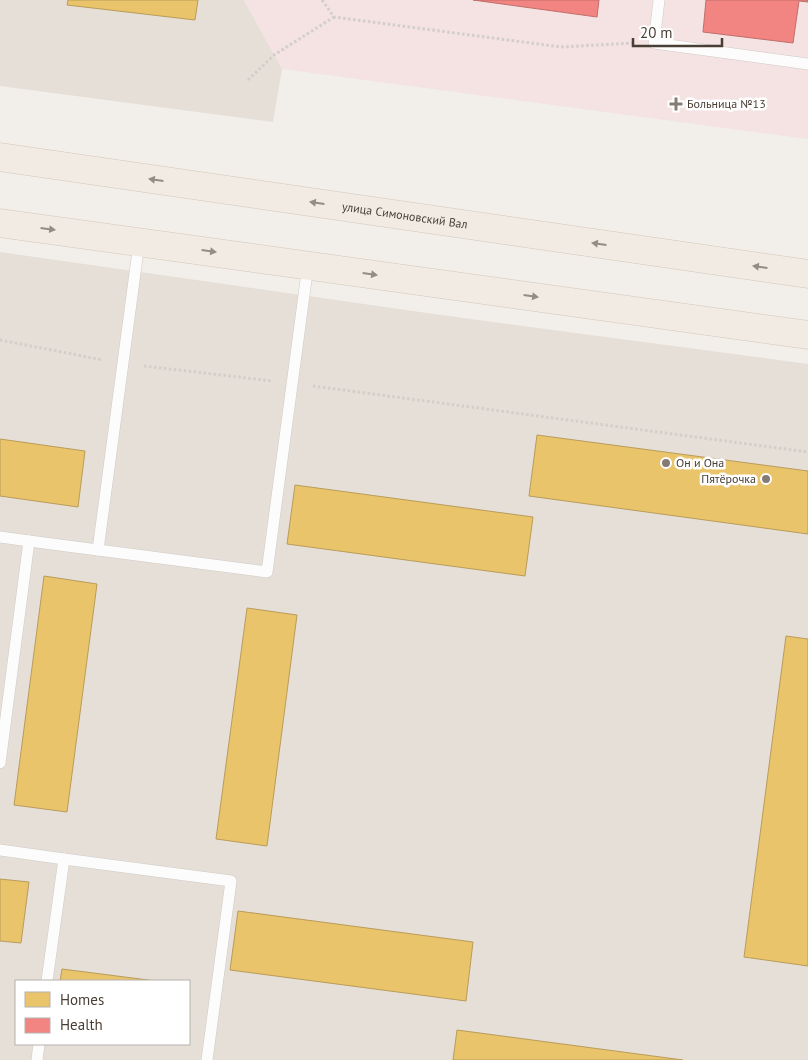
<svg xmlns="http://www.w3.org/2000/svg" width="808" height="1060" viewBox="0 0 808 1060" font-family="'PT Sans',sans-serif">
<rect width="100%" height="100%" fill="#f2eeea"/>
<!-- residential -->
<g fill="#e6dfd7" fill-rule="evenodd">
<polygon points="0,0 244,0 282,69 273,122 0,86"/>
<path d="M0 252 434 314 808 364V1060H0ZM16 981H189V1044H16Z"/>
</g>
<!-- medical -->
<polygon fill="#f4e3e2" points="244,0 808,0 808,139 282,69"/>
<!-- homes -->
<g fill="#e9c46a" stroke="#b99c5a">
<polygon points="68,0 198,0 195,20 67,5"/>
<polygon points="537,435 808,471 808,534 529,496"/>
<polygon points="0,439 85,451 78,507 0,496"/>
<polygon points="295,485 533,517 525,576 287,544"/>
<polygon points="44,576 97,584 67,812 14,805"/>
<polygon points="247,608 297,615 267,846 216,839"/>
<polygon points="786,636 808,639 808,966 744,957"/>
<polygon points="0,879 29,882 21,943 0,941"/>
<polygon points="238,911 473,942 466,1001 230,970"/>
<polygon points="62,969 156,981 60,981"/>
<polygon points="457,1030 683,1060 453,1060"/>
</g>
<!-- health -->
<g fill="#f28482" stroke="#bf6f6b">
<polygon points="473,0 599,0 597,17"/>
<polygon points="706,0 808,0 808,2 799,1 793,43 703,32"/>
</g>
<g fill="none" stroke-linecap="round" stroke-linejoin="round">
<defs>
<g id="lane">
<polyline points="659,0 654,43 808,64"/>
<polyline points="0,537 29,541"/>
<polyline points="98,550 267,572 308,265"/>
<polyline points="0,763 29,541 98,550 139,243"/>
<polyline points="0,850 64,859 47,981"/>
<polyline points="64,859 231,881 207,1060"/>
<polyline points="37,1060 39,1044"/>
</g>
<g id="primary">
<path id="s1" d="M0 157 808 274"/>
<polyline points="0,223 808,335"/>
</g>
</defs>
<!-- lane casing -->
<use href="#lane" stroke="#cecac6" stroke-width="12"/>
<!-- primary casing -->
<use href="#primary" stroke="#d6c6b6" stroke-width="29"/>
<!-- path -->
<g stroke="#d2ceca" stroke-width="3" stroke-dasharray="2.5 2.5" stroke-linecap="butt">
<polyline points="322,0 334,17 561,47 634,43"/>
<polyline points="248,80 274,55 334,17"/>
<polyline points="0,340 103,360"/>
<polyline points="144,366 272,381"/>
<polyline points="313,386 808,452"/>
</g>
<!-- lane -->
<use href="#lane" stroke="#fdfcfc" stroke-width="11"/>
<!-- primary -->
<use href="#primary" stroke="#f1ebe4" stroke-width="28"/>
</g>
<!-- one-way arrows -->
<defs><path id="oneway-solid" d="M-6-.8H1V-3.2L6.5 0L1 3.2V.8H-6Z" transform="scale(1.25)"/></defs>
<g fill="#958c84">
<use href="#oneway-solid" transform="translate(156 180) rotate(-172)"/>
<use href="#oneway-solid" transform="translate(317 203) rotate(-172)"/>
<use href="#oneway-solid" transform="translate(48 229) rotate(7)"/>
<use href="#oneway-solid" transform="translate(599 244) rotate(-172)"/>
<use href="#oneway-solid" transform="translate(209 251) rotate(8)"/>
<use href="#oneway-solid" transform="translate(760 267) rotate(-172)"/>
<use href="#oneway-solid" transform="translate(370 274) rotate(8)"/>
<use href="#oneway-solid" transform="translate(531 296) rotate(8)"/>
</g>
<!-- markers -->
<g fill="#847c74" stroke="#fff" stroke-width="2">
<path d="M673.5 96.5h5v5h5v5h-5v5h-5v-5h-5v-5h5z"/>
<circle cx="666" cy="463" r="5"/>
<circle cx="766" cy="479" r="5"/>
</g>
<g text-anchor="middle" stroke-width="5" stroke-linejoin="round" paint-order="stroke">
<!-- poi labels -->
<g font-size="12" fill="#493e35" stroke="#fff" text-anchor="start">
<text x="687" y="108">Больница №13</text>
<text x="676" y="467">Он и Она</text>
<text x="756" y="483" text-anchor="end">Пятёрочка</text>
</g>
<!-- street labels -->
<g font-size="12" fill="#493e35" stroke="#fff">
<text dy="4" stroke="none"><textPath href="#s1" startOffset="409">улица Симоновский Вал</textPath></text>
</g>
</g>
<!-- legend -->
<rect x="15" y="980" width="175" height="65" fill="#ffffff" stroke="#b6b2ae"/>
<rect x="25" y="992" width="25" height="15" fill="#e9c46a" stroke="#b6b2ae"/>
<text x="60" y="1005" font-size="15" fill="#493e35">Homes</text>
<rect x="25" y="1018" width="25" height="15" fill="#f28482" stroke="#b6b2ae"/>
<text x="60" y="1030" font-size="15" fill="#493e35">Health</text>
<!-- scale -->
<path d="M633 38v8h89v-8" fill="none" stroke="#493e35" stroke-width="2.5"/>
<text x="640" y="38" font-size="15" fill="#493e35" stroke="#ffffff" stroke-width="4" paint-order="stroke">20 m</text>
</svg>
